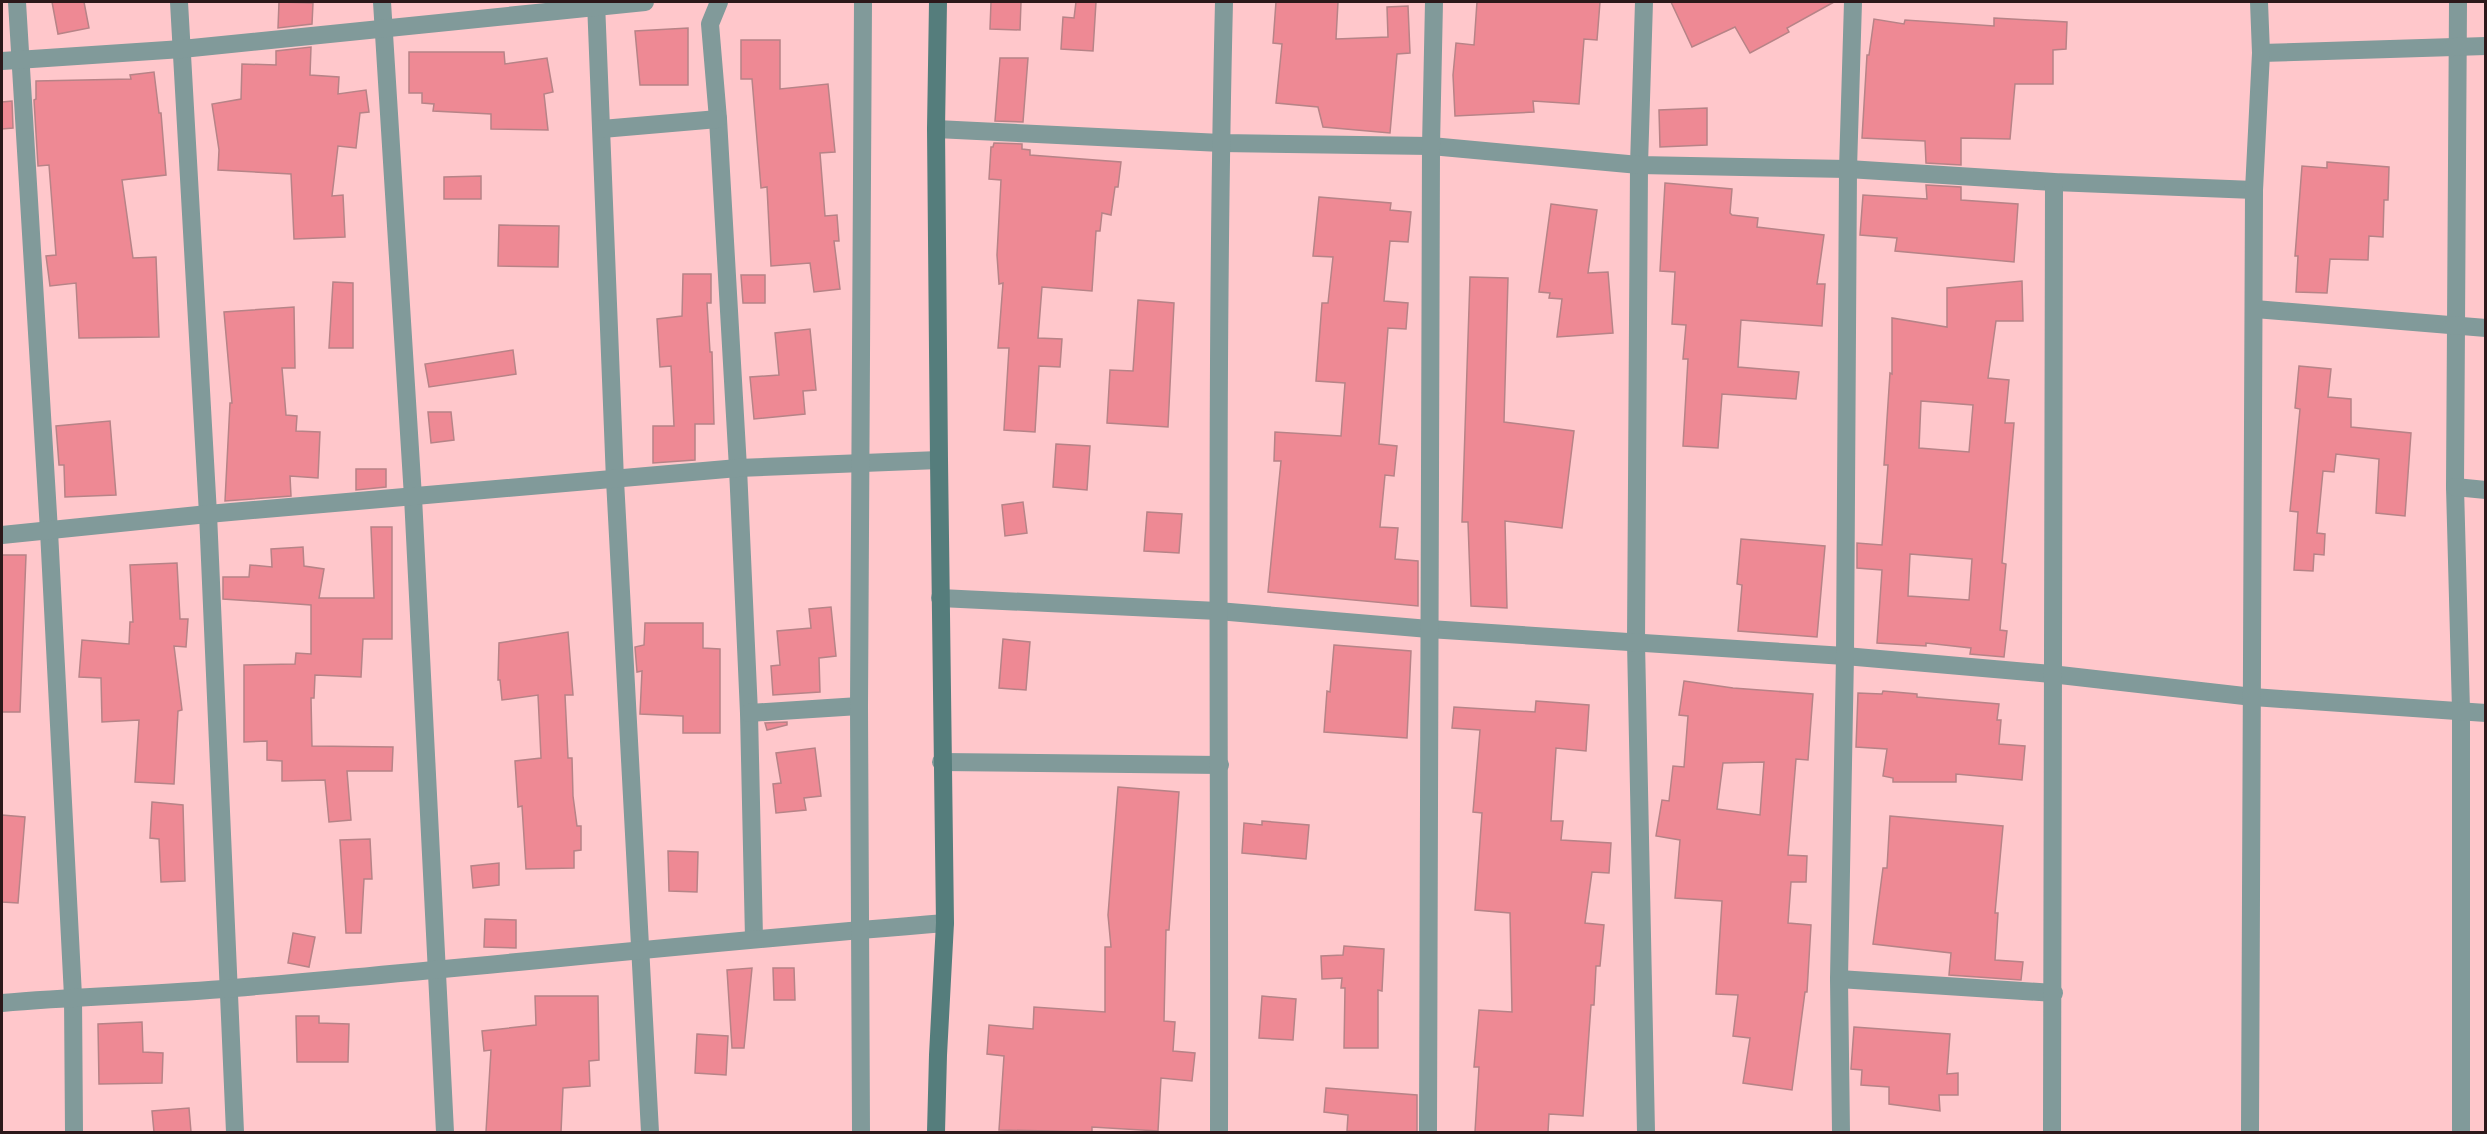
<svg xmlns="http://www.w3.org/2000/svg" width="2487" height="1134" viewBox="0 0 2487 1134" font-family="'Exo 2',sans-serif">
<rect width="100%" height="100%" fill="#ffc7cb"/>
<!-- building -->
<g fill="#ee8994" stroke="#b78387" stroke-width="1.5" fill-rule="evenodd">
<polygon points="52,2 84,2 89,28 58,34"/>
<polygon points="279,2 313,3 312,24 278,28"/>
<polygon points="991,2 1021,2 1020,30 990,29"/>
<polygon points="1076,2 1096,2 1093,51 1061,49 1063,17 1074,18"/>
<polygon points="1276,2 1338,2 1336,39 1388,37 1387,7 1408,6 1410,53 1397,54 1390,133 1323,127 1318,107 1276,103 1282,44 1273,43"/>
<polygon points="1477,2 1600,2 1597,40 1584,39 1579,104 1533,101 1534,112 1455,116 1453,75 1456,43 1474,45"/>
<polygon points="1671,2 1834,2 1787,28 1789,32 1750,53 1735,27 1692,47"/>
<polygon points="1994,18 2067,22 2066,49 2053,50 2053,84 2015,84 2010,139 1961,138 1961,165 1926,163 1925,141 1862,138 1867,55 1869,55 1874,19 1904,24 1905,20 1994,26"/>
<polygon points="688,28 688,85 640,85 635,31"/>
<polygon points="741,40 780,40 780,89 828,84 835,152 820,153 825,216 837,215 839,241 834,241 840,289 814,292 810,263 771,266 767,187 761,188 752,79 741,79"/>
<polygon points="311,47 310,75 339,77 338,94 366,90 369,112 360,113 356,148 338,146 332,196 343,195 345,237 294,239 291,174 218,170 219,150 212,104 241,99 242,64 276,65 276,51"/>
<polygon points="409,52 504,52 505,64 547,58 553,92 544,94 548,130 491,129 491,114 433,111 434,104 422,103 422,93 409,93"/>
<polygon points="1000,58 1028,58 1023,122 995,121"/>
<polygon points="154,72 159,113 161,113 166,175 122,180 133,258 156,257 159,337 79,338 76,283 50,286 46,256 56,255 49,165 38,166 34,100 36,99 36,81 131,79 130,75"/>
<polygon points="12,101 13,128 2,129 2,102"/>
<polygon points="1707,108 1707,145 1660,147 1659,110"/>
<polygon points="994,143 1022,144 1022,149 1030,150 1030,155 1121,162 1118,187 1115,187 1111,215 1102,213 1100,231 1096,231 1092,291 1042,287 1038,338 1062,339 1060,367 1039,366 1035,432 1004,430 1009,348 998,348 1003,283 999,284 997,255 1001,180 989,179 991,147 993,147"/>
<polygon points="2327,162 2389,167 2388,200 2384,200 2383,237 2369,236 2368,260 2330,259 2327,293 2296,292 2298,256 2295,256 2302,166 2327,168"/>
<polygon points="481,176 481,199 444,199 444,177"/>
<polygon points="1665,183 1732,189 1730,213 1732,215 1758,218 1757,227 1824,235 1817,284 1825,284 1822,326 1741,320 1738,367 1799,372 1796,399 1722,394 1718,448 1683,446 1688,359 1683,359 1686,325 1672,324 1675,272 1660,271"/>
<polygon points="1926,185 1961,187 1961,200 2018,204 2014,262 1895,251 1897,238 1860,235 1863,195 1927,199"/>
<polygon points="1319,197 1391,203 1390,210 1411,212 1408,242 1390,241 1384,301 1408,303 1406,329 1388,328 1379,444 1397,446 1394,476 1385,475 1380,527 1398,528 1395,559 1418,561 1418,606 1268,592 1281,461 1274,461 1275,432 1341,436 1345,383 1316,381 1322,303 1328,303 1333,257 1313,256"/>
<polygon points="1551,204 1597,210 1588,273 1608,272 1613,333 1557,337 1562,299 1549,298 1550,293 1539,292"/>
<polygon points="499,225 559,226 558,267 498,266"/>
<polygon points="683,274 711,274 711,303 707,303 710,352 712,352 714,424 695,424 695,460 653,463 653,426 674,426 671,366 660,367 657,319 682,316"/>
<polygon points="741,275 765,275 765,303 743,303"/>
<polygon points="1470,277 1508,278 1504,422 1574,431 1562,528 1505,521 1507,608 1471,606 1468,522 1462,522"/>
<path d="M2022 281 2023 321H1996L1988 378 2009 380 2005 423H2014L2002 563 2006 564 2000 630 2007 631 2004 657 1970 654 1971 648 1926 643V646L1877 643 1882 570 1857 568V543L1882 545 1888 465H1884L1890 373 1892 374V318L1947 327V288ZM1921 401 1973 405 1969 452 1919 448ZM1910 554 1972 559 1969 600 1908 596Z"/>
<polygon points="333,282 353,283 353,348 329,348"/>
<polygon points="1138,300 1174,303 1168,427 1107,423 1110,370 1133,371"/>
<polygon points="294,307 295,368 282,368 286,415 297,416 296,431 320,432 318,478 290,476 291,496 225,501 230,403 232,403 224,312"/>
<polygon points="810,329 816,390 803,391 805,414 754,419 750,377 779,375 775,333"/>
<polygon points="513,350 516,374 429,387 425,364"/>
<polygon points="2299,366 2331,369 2328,397 2351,399 2351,427 2411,433 2405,516 2376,513 2379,459 2336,454 2334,472 2323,471 2317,533 2325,534 2324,555 2314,554 2313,571 2294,570 2298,512 2290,511 2300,409 2295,408"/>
<polygon points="428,412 451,412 454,440 431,443"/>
<polygon points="110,421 116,495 65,497 64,465 59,465 56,426"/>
<polygon points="1056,444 1090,446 1087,490 1053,487"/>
<polygon points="356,469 386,469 386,487 356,490"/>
<polygon points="1023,502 1027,533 1005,536 1002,505"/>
<polygon points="1147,512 1182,514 1179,553 1144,551"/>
<polygon points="371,527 392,527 392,639 363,639 361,677 315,675 314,698 311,698 312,746 393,747 392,771 347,771 351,820 329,822 325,780 282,781 282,761 267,760 267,741 244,742 244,665 295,664 296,653 311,654 311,605 223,599 223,577 249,577 250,565 272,567 271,549 303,547 304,566 324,569 319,598 374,598"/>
<polygon points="1741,539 1825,546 1817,637 1738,631 1742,585 1737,584"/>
<polygon points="2,555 26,555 20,712 2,712"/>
<polygon points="177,563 180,619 188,619 186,647 174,646 182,710 178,711 174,784 135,782 139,720 102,722 101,678 79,677 82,640 129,644 130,622 133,622 130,565"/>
<polygon points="831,607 836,656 819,658 820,692 773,695 771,666 780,665 777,631 811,628 809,609"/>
<polygon points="645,623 703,623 703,648 720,649 720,733 683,733 683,716 640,714 642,671 637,672 635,647 644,645"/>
<polygon points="568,632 573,695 565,695 568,758 572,758 573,796 577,826 581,826 581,850 574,851 574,868 526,869 522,806 518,807 515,761 541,758 538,695 502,700 500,680 498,680 499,643"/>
<polygon points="1003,639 1030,642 1026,690 999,688"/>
<polygon points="1334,645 1411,651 1407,738 1324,732 1327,691 1330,692"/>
<path d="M1684 681 1733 688 1813 694 1808 760 1796 759 1788 855 1807 856 1806 882H1791L1788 923 1811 925 1807 992H1805L1792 1090 1743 1083 1750 1038 1733 1036 1738 995 1716 994 1722 901 1675 898 1680 840 1656 836 1662 800 1669 801 1673 766 1684 767 1688 716 1679 715ZM1764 762 1760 815 1717 809 1723 763Z"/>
<polygon points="1883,691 1917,694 1917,697 1999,704 1997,720 2001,720 1999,744 2025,746 2022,780 1956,774 1956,782 1893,782 1893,778 1883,776 1887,749 1856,747 1858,693 1882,694"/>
<polygon points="1536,701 1589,705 1586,751 1556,748 1551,821 1563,821 1561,840 1611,843 1609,873 1592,872 1585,923 1604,925 1600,966 1596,966 1594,1005 1591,1005 1583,1116 1549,1114 1548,1132 1475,1132 1479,1067 1474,1067 1479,1010 1512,1012 1510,913 1475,910 1482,813 1473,812 1480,730 1452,728 1454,707 1535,712"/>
<polygon points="787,722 787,725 767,730 765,723"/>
<polygon points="815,748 821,796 804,798 806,810 776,813 773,784 781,783 776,753"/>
<polygon points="1118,787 1179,792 1169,930 1166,930 1164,1021 1175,1022 1173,1051 1195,1053 1192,1081 1161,1078 1158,1131 1092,1127 1092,1132 999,1130 1004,1056 987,1054 989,1025 1033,1029 1034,1007 1105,1012 1105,947 1111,947 1108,915"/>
<polygon points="152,802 183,805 185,881 161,882 159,839 150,838"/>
<polygon points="2,815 25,817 18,903 2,902"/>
<polygon points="1890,816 2003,826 1995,913 1998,913 1995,960 2023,962 2021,980 1949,975 1951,953 1873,944 1883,868 1887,868"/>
<polygon points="1262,821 1309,825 1306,859 1242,853 1244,823 1262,825"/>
<polygon points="370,839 372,879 364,879 361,933 346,933 340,840"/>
<polygon points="668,851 698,852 697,892 669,891"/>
<polygon points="499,863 499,885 473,888 471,866"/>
<polygon points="485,919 516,920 516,948 484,947"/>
<polygon points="293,933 315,937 309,967 288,963"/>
<polygon points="1344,946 1384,949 1382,991 1378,990 1378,1048 1344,1048 1345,988 1341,988 1342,978 1322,979 1321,956 1343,955"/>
<polygon points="752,968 744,1048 732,1048 727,970"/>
<polygon points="773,968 794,968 795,1000 774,1000"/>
<polygon points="535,996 598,996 599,1060 589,1061 590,1086 563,1088 561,1132 486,1132 491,1050 484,1051 482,1031 536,1025"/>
<polygon points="1262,996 1296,999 1293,1040 1259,1038"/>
<polygon points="296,1016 319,1016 319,1023 349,1024 348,1062 297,1062"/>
<polygon points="142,1022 143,1052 163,1053 162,1083 99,1084 98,1024"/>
<polygon points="1854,1027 1950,1034 1947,1074 1958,1073 1958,1095 1939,1095 1940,1111 1889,1104 1889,1087 1861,1085 1862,1070 1851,1069"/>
<polygon points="697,1034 728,1036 726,1075 695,1073"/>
<polygon points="1326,1088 1417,1095 1417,1132 1347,1131 1348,1115 1324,1112"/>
<polygon points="189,1108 191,1132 154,1132 152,1111"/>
</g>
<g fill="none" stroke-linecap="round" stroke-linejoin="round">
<!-- street -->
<g stroke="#819a9a" stroke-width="18">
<polyline points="17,2 49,531 73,996 74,1132"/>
<polyline points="179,2 208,514 235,1132"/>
<polyline points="382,2 413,497 445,1132"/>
<polyline points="596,2 615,480 650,1132"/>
<polyline points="719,2 710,24 718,119 738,468 749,713 754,938"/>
<polyline points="1644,2 1639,165 1636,642 1646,1132"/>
<polyline points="2458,2 2455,487 2461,710 2461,1132"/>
<polyline points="2261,53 2486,46"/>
<polyline points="2,61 182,49 645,2"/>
<polyline points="602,129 718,119"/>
<polyline points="936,129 1221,143 1431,146 1639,165 1848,169 2054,182 2254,190"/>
<polyline points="2255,309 2486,328"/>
<polyline points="2455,487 2486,490"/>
<polyline points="2,535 208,514 738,468 939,460"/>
<polyline points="940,598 1218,611 1429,629 1845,656 2051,674 2253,697 2486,713"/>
<polyline points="749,713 859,706"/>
<polyline points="941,762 1220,765"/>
<polyline points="1839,979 2054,993"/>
<path d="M2 1003C79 996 157 995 234 988 471 968 707 942 945 923"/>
<polyline points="861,1132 859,706 863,2"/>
<path d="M1219 1132C1220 755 1215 378 1224 2"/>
<polyline points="1428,1132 1431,146 1434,2"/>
<polyline points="1841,1132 1839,979 1845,656 1848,169 1853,2"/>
<polyline points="2052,1132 2054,182"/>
<polyline points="2250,1132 2254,190 2261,53 2259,2"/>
</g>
<!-- secondary -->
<polyline stroke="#557d7c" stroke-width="18" points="936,1132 938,1055 945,923 939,460 936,129 938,2"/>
</g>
<!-- border -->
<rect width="2487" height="1134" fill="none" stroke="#2c181a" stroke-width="6"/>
</svg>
